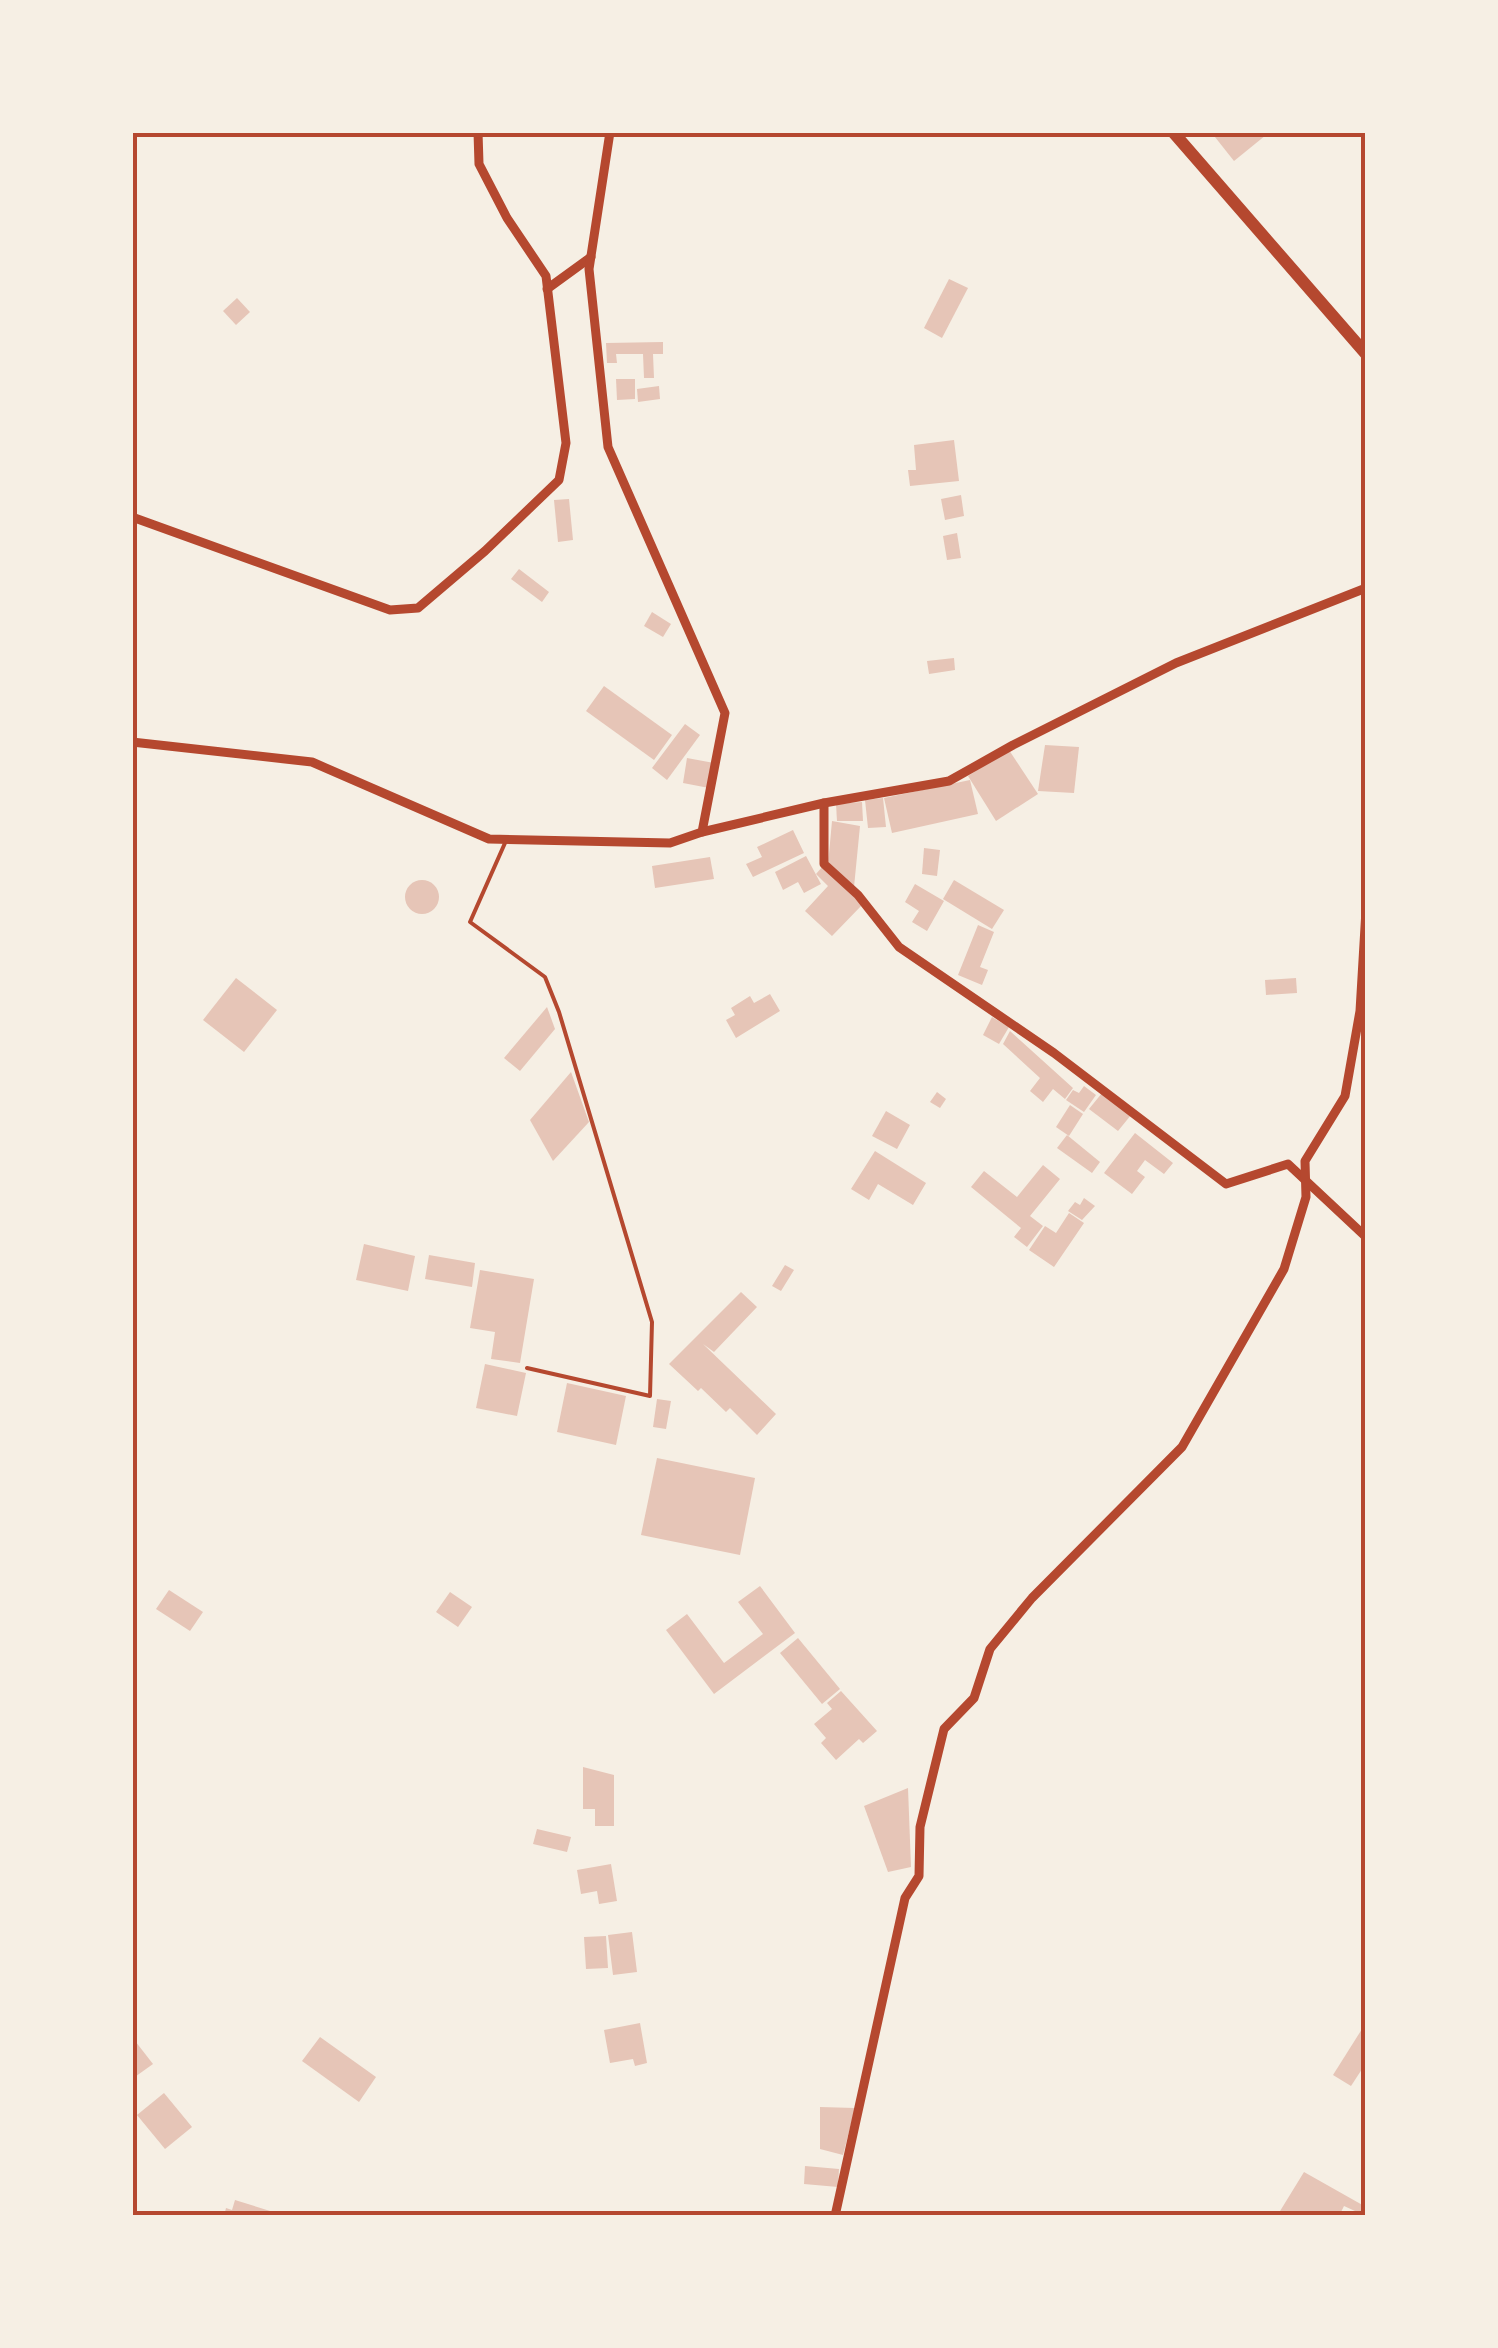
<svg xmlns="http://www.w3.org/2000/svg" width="1498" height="2348" viewBox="0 0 1498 2348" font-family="Helvetica,sans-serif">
<rect width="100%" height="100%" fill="#f6efe4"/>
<!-- building -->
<g fill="#e6c5b7">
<polygon points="1211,132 1264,132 1266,135 1234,161"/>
<polygon points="949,279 968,288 942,338 924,328"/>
<polygon points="237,298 250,312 236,325 223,311"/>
<polygon points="663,342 663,354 653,354 654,378 644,378 643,354 616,354 617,363 607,363 606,343"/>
<polygon points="616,379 635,379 635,399 617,400"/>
<polygon points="659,386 660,399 638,402 637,389"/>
<polygon points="954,440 959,481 910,486 908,470 916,470 914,445"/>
<polygon points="961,495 964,516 945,520 941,499"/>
<polygon points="569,499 573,540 558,542 554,500"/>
<polygon points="957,533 961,558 947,560 943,536"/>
<polygon points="519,569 549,592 542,602 511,579"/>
<polygon points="652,612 671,624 663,637 644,626"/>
<polygon points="954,658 955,670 929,674 927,661"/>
<polygon points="604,686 672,735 654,760 586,711"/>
<polygon points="685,724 700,735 667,780 652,768"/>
<polygon points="1045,745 1079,747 1074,793 1038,791"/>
<polygon points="1009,750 1038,794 996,821 968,776"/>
<polygon points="687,758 714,763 709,788 683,783"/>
<polygon points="970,780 978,814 892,833 884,798"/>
<polygon points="883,798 886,827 868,828 865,800"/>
<polygon points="862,802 863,821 837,821 836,804"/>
<polygon points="832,821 860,826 854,887 828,865"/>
<polygon points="793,830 804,853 753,877 746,864 762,857 757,847"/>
<polygon points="924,848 940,850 937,876 922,874"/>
<polygon points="806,856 821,884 804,893 798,882 783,890 775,872"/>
<polygon points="710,857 714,879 655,888 652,866"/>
<polygon points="823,866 863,904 832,936 805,911 828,886 816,874"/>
<polygon points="954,880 1004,910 992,929 943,899"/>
<circle cx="422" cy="897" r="17"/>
<polygon points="915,884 944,901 927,931 912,922 919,911 905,902"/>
<polygon points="978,925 994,932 980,967 988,970 982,985 958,975"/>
<polygon points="236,978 277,1010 244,1052 203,1020"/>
<polygon points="1296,978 1297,993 1266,995 1265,980"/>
<polygon points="770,994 780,1011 736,1038 726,1020 735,1015 731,1008 750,996 754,1003"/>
<polygon points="547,1007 555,1029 520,1071 504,1058"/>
<polygon points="992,1017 1009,1027 999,1044 983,1035"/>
<polygon points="1010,1031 1073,1088 1065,1099 1053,1089 1043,1102 1030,1091 1040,1078 1003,1044"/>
<polygon points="571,1072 589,1122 553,1161 530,1120"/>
<polygon points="1084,1086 1096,1095 1084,1112 1066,1100 1073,1090 1079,1093"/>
<polygon points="937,1092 946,1099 940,1108 930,1102"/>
<polygon points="1102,1093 1131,1115 1118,1131 1089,1109"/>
<polygon points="1070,1105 1083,1114 1069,1136 1056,1127"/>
<polygon points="886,1111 910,1125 897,1149 872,1136"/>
<polygon points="1135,1133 1173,1163 1164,1174 1145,1160 1137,1171 1145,1177 1132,1194 1104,1173"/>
<polygon points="1067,1135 1100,1162 1092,1173 1057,1148"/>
<polygon points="875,1151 926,1183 913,1205 878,1184 869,1200 851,1189"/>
<polygon points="1043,1165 1060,1179 1030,1216 1043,1226 1027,1247 1014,1237 1021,1228 971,1187 984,1171 1017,1197"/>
<polygon points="1084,1198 1095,1206 1082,1220 1068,1211 1075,1202 1080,1205"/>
<polygon points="1069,1213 1084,1223 1054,1267 1029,1250 1045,1226 1056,1233"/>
<polygon points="364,1244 415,1256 408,1291 356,1280"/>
<polygon points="429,1255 475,1263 472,1287 425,1279"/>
<polygon points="785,1265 794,1270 781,1291 772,1286"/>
<polygon points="480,1270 534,1279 520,1363 491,1359 495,1332 470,1328"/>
<polygon points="741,1292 757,1307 714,1352 703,1344 776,1414 757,1435 730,1408 726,1412 701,1388 698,1391 669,1364"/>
<polygon points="485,1364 526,1373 517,1416 476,1408"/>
<polygon points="567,1383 626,1396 616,1445 557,1432"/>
<polygon points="657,1399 671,1401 666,1429 653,1427"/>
<polygon points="657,1458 755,1478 740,1555 641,1535"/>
<polygon points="760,1586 795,1633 714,1694 666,1630 687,1614 724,1663 763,1634 738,1602"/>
<polygon points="169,1590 203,1612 190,1631 156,1609"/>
<polygon points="450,1592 472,1607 458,1627 436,1612"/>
<polygon points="798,1638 840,1689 822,1704 780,1653"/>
<polygon points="841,1691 877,1731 863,1743 859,1739 836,1760 821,1743 826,1738 814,1724 832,1709 827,1703"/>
<polygon points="583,1767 614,1775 614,1826 595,1826 595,1809 583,1809"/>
<polygon points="908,1788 911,1867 888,1872 864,1806"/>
<polygon points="537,1829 571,1837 567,1852 533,1844"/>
<polygon points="611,1864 617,1901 599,1904 597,1891 581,1894 577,1870"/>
<polygon points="632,1932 637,1972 613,1975 608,1935"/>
<polygon points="606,1936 608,1968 586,1969 584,1937"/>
<polygon points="640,2023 647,2063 635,2066 633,2059 610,2063 604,2030"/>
<polygon points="1362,2029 1366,2031 1366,2063 1351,2086 1333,2075"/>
<polygon points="132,2037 153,2064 132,2079"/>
<polygon points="320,2037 376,2077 359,2102 302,2061"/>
<polygon points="164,2093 192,2127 165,2149 137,2115"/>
<polygon points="820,2107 855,2108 843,2155 820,2149"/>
<polygon points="805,2166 839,2169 838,2187 804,2184"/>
<polygon points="1304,2172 1366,2207 1366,2216 1344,2206 1339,2216 1277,2216"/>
<polygon points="235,2200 283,2215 283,2216 224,2216 226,2208 232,2210"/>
</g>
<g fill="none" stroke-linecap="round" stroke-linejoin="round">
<!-- service -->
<polyline stroke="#b5482f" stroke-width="4" points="505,843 470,922 545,977 559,1012 652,1322 650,1396 527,1368"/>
<!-- minor -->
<g stroke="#b5482f" stroke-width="9">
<polyline points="547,289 591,257"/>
<polyline points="132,517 390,610 418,608 485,551 559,480 566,443 546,276 507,218 479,164 478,132"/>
<polyline points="132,742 312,762 489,839 670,843 702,832 725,713 608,447 589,269 610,132"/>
<polyline points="824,803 824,864 858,895 899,947 1054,1053 1226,1184 1288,1164 1366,1237"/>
<polyline points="702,832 824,803 949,781 1013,745 1176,663 1366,588"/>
<polyline points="835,2216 905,1898 919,1876 920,1827 944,1729 974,1698 990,1649 1032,1598 1182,1447 1284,1269 1306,1197 1305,1161 1345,1096 1360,1011 1366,910"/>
</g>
<!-- secondary -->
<polyline stroke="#b5482f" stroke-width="12" points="1173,132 1366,354"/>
</g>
<!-- border -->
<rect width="1498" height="2348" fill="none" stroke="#f6efe4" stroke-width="270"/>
<rect x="135" y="135" width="1228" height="2078" fill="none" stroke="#b5482f" stroke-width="4"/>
</svg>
